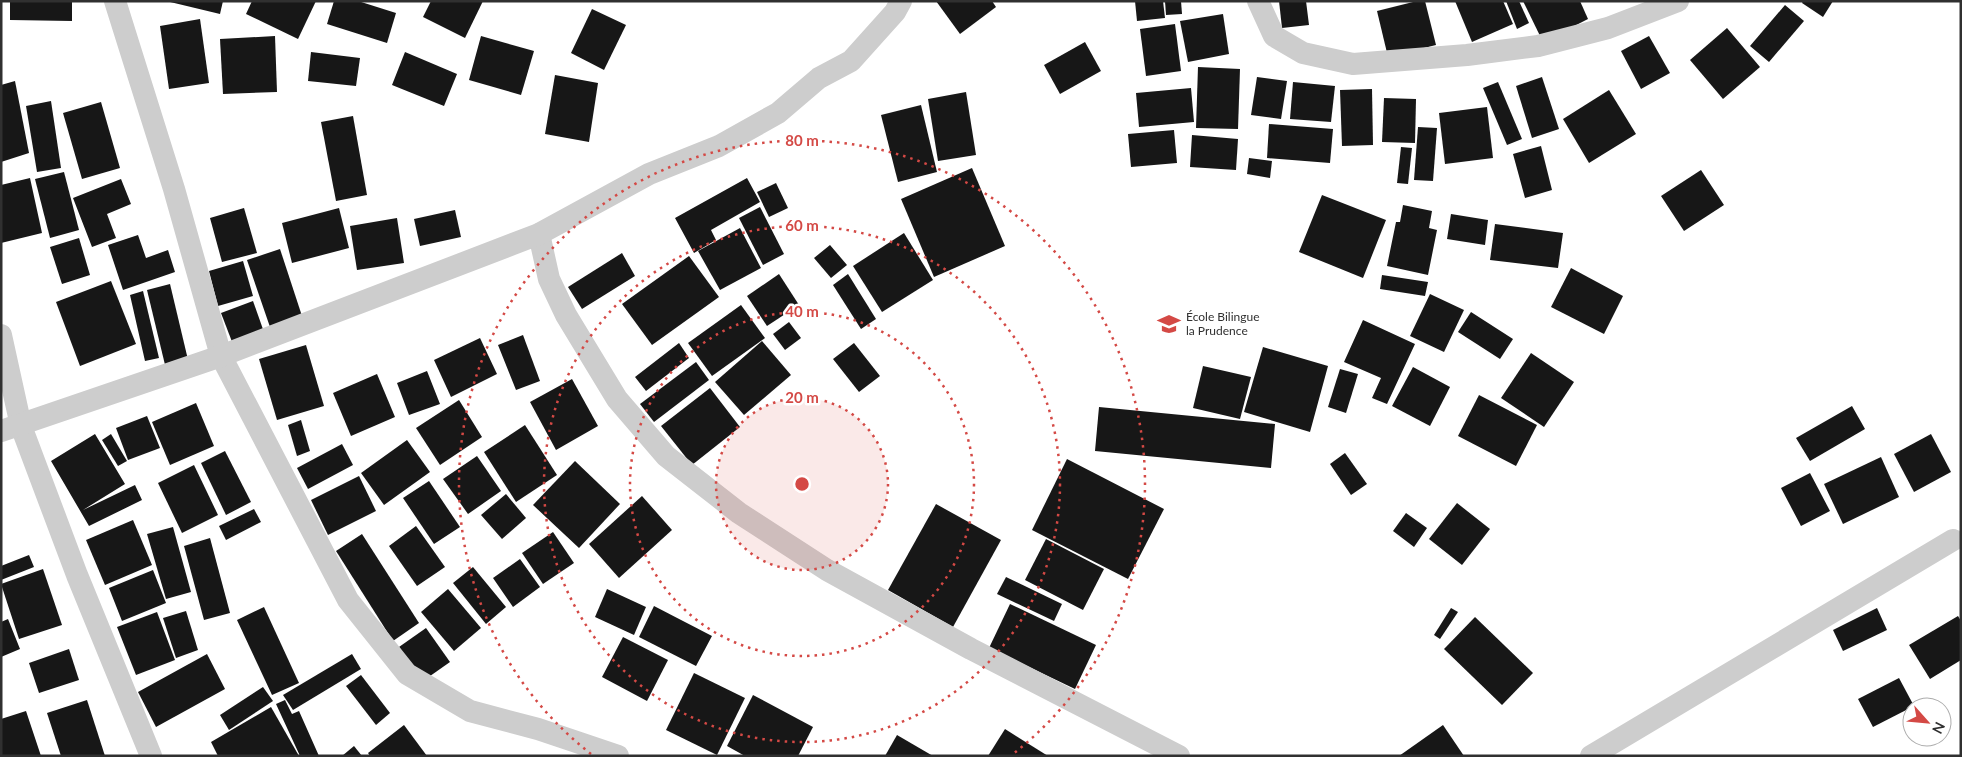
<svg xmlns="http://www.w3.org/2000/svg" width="1962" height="757" viewBox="0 0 1962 757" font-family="Lato,sans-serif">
<rect width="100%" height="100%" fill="#fff"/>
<!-- building -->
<g fill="#171717">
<polygon points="10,1 72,1 72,21 10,20"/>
<polygon points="166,1 223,1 220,14"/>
<polygon points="252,1 316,1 298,39 246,14"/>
<polygon points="334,1 358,1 396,13 387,43 327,24"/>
<polygon points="431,1 483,1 465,38 423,17"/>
<polygon points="936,1 992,1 996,7 960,34"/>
<polygon points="1135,1 1163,1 1165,18 1137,21"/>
<polygon points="1165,1 1181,1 1182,14 1166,15"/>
<polygon points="1279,1 1306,1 1309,25 1282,28"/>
<polygon points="1417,1 1425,1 1436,45 1388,57 1377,11"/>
<polygon points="1455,1 1503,1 1513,24 1472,42"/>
<polygon points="1506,1 1519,1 1529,23 1517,29"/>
<polygon points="1523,1 1580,1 1588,19 1543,42"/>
<polygon points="1803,1 1833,1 1823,17 1802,3"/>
<polygon points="1785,5 1804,21 1769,62 1750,46"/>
<polygon points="592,9 626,25 604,70 571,53"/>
<polygon points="1223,14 1229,54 1188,62 1180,21"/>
<polygon points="200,19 209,83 169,89 160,26"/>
<polygon points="1175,24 1181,71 1146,76 1140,29"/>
<polygon points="1727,28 1760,67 1723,99 1690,60"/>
<polygon points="275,36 277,92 223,94 220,39"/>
<polygon points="481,36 534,51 521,95 469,80"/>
<polygon points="1649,36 1670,73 1641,89 1621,51"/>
<polygon points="1085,42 1101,71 1060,94 1044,65"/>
<polygon points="311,52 360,58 356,86 308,81"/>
<polygon points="405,52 457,74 444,106 392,85"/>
<polygon points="1198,67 1240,69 1238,129 1196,128"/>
<polygon points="555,75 598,83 589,142 545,134"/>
<polygon points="1257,77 1287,81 1281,119 1251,115"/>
<polygon points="1542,77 1559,129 1532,138 1516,86"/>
<polygon points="15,81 29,153 1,162 1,85"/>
<polygon points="1293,82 1335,86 1331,122 1290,119"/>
<polygon points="1498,82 1522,139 1507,145 1483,88"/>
<polygon points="1191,88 1194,122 1139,127 1136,93"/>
<polygon points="1372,89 1373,145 1342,146 1340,90"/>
<polygon points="1609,90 1636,134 1589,163 1563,119"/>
<polygon points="966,92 976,155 938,161 928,99"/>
<polygon points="1384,98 1416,99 1415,143 1382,142"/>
<polygon points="51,101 61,168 37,172 26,106"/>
<polygon points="101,102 120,168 82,179 63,113"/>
<polygon points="921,105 937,172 898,182 881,115"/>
<polygon points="1487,107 1493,158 1445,164 1439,113"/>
<polygon points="353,116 367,195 336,201 321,122"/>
<polygon points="1269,124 1333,129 1330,163 1267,158"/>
<polygon points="1418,127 1437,128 1433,181 1414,180"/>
<polygon points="1174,130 1177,163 1131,167 1128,134"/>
<polygon points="1192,135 1238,139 1236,170 1190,167"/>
<polygon points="1541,146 1552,190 1525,198 1513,154"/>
<polygon points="1401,147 1412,148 1408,184 1397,183"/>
<polygon points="1249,158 1272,161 1270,178 1247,174"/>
<polygon points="972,168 1005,246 934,277 901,199"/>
<polygon points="1701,170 1724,205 1684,231 1661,196"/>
<polygon points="64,172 79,230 50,238 35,179"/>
<polygon points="30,178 42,233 1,243 1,185"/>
<polygon points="747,178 760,202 711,230 716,240 694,253 675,218"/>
<polygon points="121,179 131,204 107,214 116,238 92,247 73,198"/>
<polygon points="776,183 788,208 769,217 757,192"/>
<polygon points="1322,195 1386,220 1363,278 1299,252"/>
<polygon points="1403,205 1432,211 1429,228 1437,230 1428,275 1387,266 1396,222 1400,222"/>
<polygon points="760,207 784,254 763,265 739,218"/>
<polygon points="244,208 257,253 222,262 210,218"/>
<polygon points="339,208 349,248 292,263 282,223"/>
<polygon points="455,210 461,237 420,246 414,219"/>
<polygon points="1451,214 1488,220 1485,245 1447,239"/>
<polygon points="397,218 404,263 357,270 350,226"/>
<polygon points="1495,224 1563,233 1558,268 1490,260"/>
<polygon points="740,228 761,268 720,290 698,251"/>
<polygon points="904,233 933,280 882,312 853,266"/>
<polygon points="138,235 146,258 168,250 175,272 123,290 108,245"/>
<polygon points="79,238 90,275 62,284 50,247"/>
<polygon points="830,245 847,265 831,278 814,258"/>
<polygon points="280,249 302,316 270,327 247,260"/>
<polygon points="622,253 635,276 582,309 568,287"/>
<polygon points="689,256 719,297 652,345 622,304"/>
<polygon points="243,261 253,296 218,306 209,271"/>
<polygon points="1571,268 1623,296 1604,334 1551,307"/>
<polygon points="779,274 799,305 767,326 747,296"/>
<polygon points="848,274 876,319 861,329 833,285"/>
<polygon points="1382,275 1428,282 1425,296 1380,289"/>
<polygon points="111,281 136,344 80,366 56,302"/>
<polygon points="170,284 189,364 166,369 147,290"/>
<polygon points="143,291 159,358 145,361 130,295"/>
<polygon points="1430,294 1464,310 1444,352 1410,336"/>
<polygon points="253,301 265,335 234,347 221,313"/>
<polygon points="741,305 765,338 712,376 688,343"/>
<polygon points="1471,312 1513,339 1500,359 1458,332"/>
<polygon points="1363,320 1415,344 1387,404 1372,398 1381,378 1344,362"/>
<polygon points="789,322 801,338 785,350 773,334"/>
<polygon points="523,335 540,381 516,390 498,345"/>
<polygon points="480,338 497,374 451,397 434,360"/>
<polygon points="762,341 791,375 744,415 715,382"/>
<polygon points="679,343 689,358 646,391 635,377"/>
<polygon points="854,343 880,376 859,392 833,359"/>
<polygon points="306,345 324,406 277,420 259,359"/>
<polygon points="1263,347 1328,366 1310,432 1244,412"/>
<polygon points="1531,353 1574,382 1544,427 1501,398"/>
<polygon points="696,362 709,380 654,422 640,404"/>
<polygon points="1203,366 1251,377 1240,419 1193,408"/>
<polygon points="1413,367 1450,387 1430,426 1392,406"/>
<polygon points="1340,369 1358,374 1346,413 1328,407"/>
<polygon points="427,371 440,404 409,415 397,383"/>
<polygon points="377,374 395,417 351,436 333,393"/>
<polygon points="572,379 598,426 556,450 530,402"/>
<polygon points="710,388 740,427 692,465 661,426"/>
<polygon points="1479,395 1537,425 1516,466 1458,436"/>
<polygon points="459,400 482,437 440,465 416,428"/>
<polygon points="196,403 214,446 170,465 152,422"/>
<polygon points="1852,406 1865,429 1810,461 1796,438"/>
<polygon points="1099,407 1275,424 1271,468 1095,451"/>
<polygon points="147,416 160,448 128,460 116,428"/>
<polygon points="301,420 310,451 297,456 288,425"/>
<polygon points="525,425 557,475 516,502 484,452"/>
<polygon points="95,434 125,484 83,510 135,485 142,500 89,526 51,461"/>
<polygon points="111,434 127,461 118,466 102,440"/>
<polygon points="1931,434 1951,472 1914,492 1894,454"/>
<polygon points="407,440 430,472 384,505 361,473"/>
<polygon points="342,444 353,465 308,489 297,468"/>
<polygon points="225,451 251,502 226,515 201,463"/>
<polygon points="1345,453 1367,484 1351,495 1330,464"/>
<polygon points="477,456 501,491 468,514 443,479"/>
<polygon points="1881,457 1899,497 1843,524 1824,484"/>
<polygon points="1067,459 1164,509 1128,579 1032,530"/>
<polygon points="575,461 620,504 579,548 533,505"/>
<polygon points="194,465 218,515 182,533 158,483"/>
<polygon points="1810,473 1830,511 1801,526 1781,488"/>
<polygon points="359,476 376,511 328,535 311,500"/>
<polygon points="429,481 460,527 434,544 403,498"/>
<polygon points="506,494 526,518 502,539 481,515"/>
<polygon points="642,496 672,530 619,578 589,544"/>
<polygon points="1457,503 1490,529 1462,565 1429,539"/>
<polygon points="936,504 1001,540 953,627 888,590"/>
<polygon points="254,509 261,522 226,540 219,526"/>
<polygon points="1406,513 1427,528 1414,547 1393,531"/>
<polygon points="133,520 152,565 105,585 86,540"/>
<polygon points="416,526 445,567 417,586 389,546"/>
<polygon points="173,527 191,592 166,599 147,534"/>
<polygon points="553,532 574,563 543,584 522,553"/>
<polygon points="362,534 419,623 393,641 336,551"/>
<polygon points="210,538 230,613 204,620 184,546"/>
<polygon points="1046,539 1104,569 1083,610 1025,580"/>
<polygon points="29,555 34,567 1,580 1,566"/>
<polygon points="520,559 540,587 513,607 493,578"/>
<polygon points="473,567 506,607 486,624 453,583"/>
<polygon points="43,569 62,625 19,639 1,584"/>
<polygon points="153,570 166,603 122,621 109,588"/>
<polygon points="1006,577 1062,604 1054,621 997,594"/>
<polygon points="448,589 481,628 454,651 421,612"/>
<polygon points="607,589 646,607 634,635 595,617"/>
<polygon points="1010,604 1096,645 1075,689 989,648"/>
<polygon points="654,606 712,636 696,666 639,637"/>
<polygon points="264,607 299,683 272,695 237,620"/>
<polygon points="1451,608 1458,612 1440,639 1434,635"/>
<polygon points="1877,608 1887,630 1843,651 1833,630"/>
<polygon points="186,611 198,650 176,658 163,618"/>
<polygon points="157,612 175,660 136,675 117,627"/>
<polygon points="1958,616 1961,621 1961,660 1930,679 1909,645"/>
<polygon points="1475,617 1533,673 1502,705 1444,649"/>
<polygon points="8,619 20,649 1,657 1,622"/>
<polygon points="426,628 450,662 423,681 399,647"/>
<polygon points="623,637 668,660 647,701 602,677"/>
<polygon points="69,649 79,680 39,693 29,663"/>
<polygon points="207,654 225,689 156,727 138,692"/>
<polygon points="352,654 361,669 293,710 283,695"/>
<polygon points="694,673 745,698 717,755 666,730"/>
<polygon points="361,675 390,713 376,725 346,686"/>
<polygon points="1899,678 1914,706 1873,727 1858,699"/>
<polygon points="263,687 273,701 229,730 220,715"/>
<polygon points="753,695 813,727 798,756 745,756 727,746"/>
<polygon points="87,700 105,756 61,756 47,713"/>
<polygon points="285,700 292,714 299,711 319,756 300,756 276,704"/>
<polygon points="271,707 299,756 218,756 211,742"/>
<polygon points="26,711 41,756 1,756 1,719"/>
<polygon points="404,725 427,756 370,756 368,753"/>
<polygon points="1443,725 1464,756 1399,756"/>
<polygon points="1005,729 1048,756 988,756"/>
<polygon points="897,735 933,756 885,756"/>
<polygon points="354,746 362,756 342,756"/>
</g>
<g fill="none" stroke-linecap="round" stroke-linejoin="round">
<!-- minor -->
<g stroke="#cdcdcd" stroke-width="22">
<polyline points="115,1 174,189 221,356 348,600 407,674 470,711 538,729 618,756"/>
<polyline points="1258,1 1274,36 1303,53 1353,64 1467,55 1538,46 1608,28 1678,1"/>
<polyline points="539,234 549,279 566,315 617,399 666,456 739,513 827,570 971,649 1179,756"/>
<polyline points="1,335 21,426 77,575 151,756"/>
<polyline points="1,431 221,356 539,234 649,174 719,146 778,113 819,78 851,61 895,12 901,1"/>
<polyline points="1591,756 1953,540"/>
</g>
</g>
<!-- distance rings -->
<circle cx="802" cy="484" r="86" fill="#d44945" fill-opacity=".12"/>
<g fill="none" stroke="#d44945" stroke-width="2.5" stroke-dasharray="2.5 5">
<circle cx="802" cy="484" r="86"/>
<circle cx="802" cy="484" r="172"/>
<circle cx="802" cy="484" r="258"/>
<path d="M591 754A343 343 0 1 1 1013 754"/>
</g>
<!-- icons -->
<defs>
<symbol id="school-bare" viewBox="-9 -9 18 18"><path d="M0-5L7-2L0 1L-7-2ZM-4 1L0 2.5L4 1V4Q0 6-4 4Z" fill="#d44945" stroke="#fff" stroke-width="2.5" paint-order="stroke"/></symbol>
</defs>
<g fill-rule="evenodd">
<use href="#school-bare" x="1153" y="308" width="32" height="32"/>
</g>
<g text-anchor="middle" stroke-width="5" stroke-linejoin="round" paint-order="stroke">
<!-- poi labels -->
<g font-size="12" fill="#303030" stroke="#fff" text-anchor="start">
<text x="1186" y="321">École Bilingue<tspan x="1186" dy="14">la Prudence</tspan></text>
</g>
</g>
<circle cx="802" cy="484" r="8" fill="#d44945" stroke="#fff" stroke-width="2.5"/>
<g font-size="15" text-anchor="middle" font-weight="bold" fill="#d44945" stroke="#fff" stroke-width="5" stroke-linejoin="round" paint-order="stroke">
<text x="802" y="146">80 m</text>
<text x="802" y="231">60 m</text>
<text x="802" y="317">40 m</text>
<text x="802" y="403">20 m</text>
</g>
<!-- border -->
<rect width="1962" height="757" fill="none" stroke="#303030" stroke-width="5"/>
<!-- north arrow -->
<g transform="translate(1927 722) rotate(117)"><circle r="24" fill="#ffffff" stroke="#acacac"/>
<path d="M0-4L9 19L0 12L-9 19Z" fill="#d44945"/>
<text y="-8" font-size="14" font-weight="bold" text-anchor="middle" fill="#303030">N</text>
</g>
</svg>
